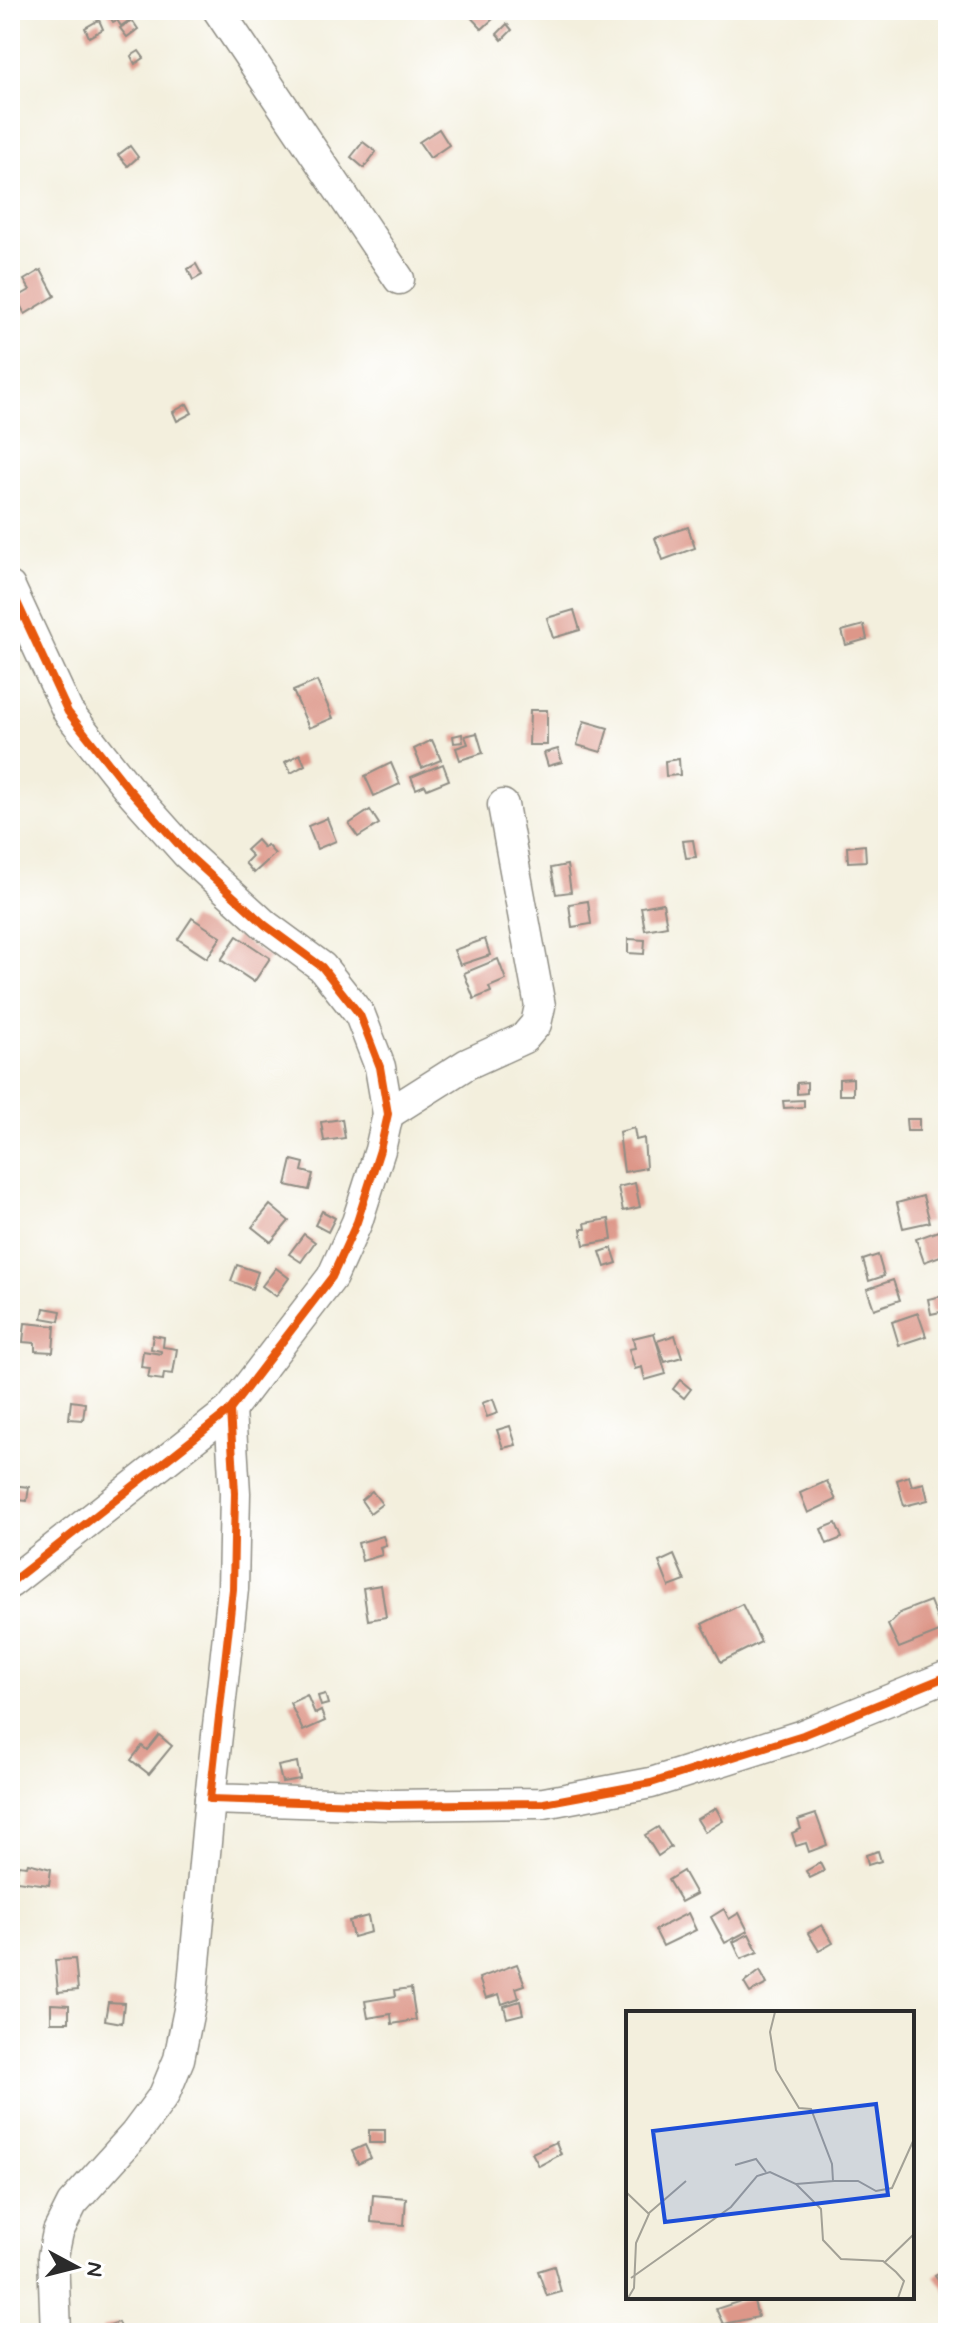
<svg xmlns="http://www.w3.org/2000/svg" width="958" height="2343" viewBox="0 0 958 2343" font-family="Mynerve,sans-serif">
<rect width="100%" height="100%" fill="#fff"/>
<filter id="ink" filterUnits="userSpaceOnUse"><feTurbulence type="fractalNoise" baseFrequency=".0125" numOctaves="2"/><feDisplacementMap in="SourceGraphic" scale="16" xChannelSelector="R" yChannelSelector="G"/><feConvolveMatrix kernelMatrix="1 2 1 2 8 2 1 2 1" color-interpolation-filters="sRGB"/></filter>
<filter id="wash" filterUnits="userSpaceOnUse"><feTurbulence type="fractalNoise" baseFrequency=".006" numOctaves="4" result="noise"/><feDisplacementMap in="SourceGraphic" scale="32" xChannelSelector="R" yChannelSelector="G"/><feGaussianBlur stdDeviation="1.8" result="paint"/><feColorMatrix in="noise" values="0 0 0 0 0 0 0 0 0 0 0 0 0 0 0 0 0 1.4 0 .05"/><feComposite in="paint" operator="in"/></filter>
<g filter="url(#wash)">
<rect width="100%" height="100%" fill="#f3efdd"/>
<g id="blocks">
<!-- building -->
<g fill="#dd9789">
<polygon points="106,10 135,10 131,12 134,17 121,26 117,20 113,22"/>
<polygon points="464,10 490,10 496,16 482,29"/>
<polygon points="99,20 103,29 89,37 85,28"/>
<polygon points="132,20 138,29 127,37 120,28"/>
<polygon points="507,24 512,30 502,40 497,34"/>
<polygon points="139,51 144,58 135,64 131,56"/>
<polygon points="439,129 449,145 430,158 419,142"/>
<polygon points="363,142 376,152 364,168 351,157"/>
<polygon points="130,146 138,157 128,166 118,155"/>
<polygon points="196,264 202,275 193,280 188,269"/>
<polygon points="41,270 55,296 25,314 16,298 30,290 24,280"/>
<polygon points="10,310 19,324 10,329"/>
<polygon points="187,404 192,413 177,421 173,412"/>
<polygon points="688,527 695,548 663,560 655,538"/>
<polygon points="574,610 580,630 553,638 547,618"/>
<polygon points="864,625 867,639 846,645 842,631"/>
<polygon points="317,681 333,718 309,728 293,691"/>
<polygon points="530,710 547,710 547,745 529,745"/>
<polygon points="584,721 608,728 601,752 577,745"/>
<polygon points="477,733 483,753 460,760 456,748 468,744 465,736"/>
<polygon points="462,734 463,742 454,743 453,736"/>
<polygon points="432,740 441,760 422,768 414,749"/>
<polygon points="558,749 562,762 548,766 544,753"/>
<polygon points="300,754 305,765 291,773 285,762"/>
<polygon points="679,759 680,775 666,776 665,761"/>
<polygon points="391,763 400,784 374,796 365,776"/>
<polygon points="443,764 449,780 427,789 425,785 416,789 411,777"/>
<polygon points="370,810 379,824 358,837 349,824"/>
<polygon points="327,818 336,841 317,849 308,826"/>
<polygon points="257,840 264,848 267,845 275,854 254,873 245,863 252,856 246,850"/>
<polygon points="693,840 696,857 686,858 683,841"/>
<polygon points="865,845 866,861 848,862 847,847"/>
<polygon points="567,865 571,892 556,894 551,868"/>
<polygon points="588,901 591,924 572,927 569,904"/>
<polygon points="663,903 667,926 645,930 641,907"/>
<polygon points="192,918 221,937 207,958 178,939"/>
<polygon points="237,936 270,958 254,982 221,960"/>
<polygon points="485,939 490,955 460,965 454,950"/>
<polygon points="628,939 645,940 644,954 628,953"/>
<polygon points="498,959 506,980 489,987 491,992 474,999 464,973"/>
<polygon points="853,1078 853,1095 839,1095 839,1079"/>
<polygon points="807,1082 807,1093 797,1094 797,1083"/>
<polygon points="804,1100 804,1107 784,1108 783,1101"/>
<polygon points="342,1119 345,1138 324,1141 321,1122"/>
<polygon points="906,1119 919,1119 919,1131 907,1131"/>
<polygon points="634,1128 636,1140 644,1138 646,1168 624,1172 619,1132"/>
<polygon points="292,1160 304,1163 302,1171 313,1174 309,1190 286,1185"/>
<polygon points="635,1183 640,1207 623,1211 618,1187"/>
<polygon points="923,1196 930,1222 903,1228 897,1203"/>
<polygon points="270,1205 289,1221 271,1242 252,1227"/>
<polygon points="322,1211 335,1218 328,1232 315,1225"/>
<polygon points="609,1219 612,1240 584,1245 581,1229 586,1229 585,1223"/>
<polygon points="938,1231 946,1254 924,1262 916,1239"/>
<polygon points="304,1234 315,1242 301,1262 289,1254"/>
<polygon points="612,1248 617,1263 605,1267 600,1252"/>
<polygon points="878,1255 884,1276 869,1281 863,1260"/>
<polygon points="237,1265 258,1272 252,1289 231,1281"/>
<polygon points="276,1268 289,1278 276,1296 262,1286"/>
<polygon points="893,1280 900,1300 874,1309 867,1289"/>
<polygon points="942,1296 945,1311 931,1314 928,1299"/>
<polygon points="44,1308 61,1311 59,1321 42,1318"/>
<polygon points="918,1313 926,1336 899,1345 892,1322"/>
<polygon points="25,1323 55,1326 53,1352 35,1351 35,1343 23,1342"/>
<polygon points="654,1333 666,1374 645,1380 642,1367 635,1369 629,1349 635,1348 633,1338"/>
<polygon points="153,1335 164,1337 163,1347 177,1349 173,1374 164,1373 163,1380 148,1378 150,1368 141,1367 143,1351 161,1354 161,1351 151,1349"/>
<polygon points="675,1335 682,1357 665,1362 657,1341"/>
<polygon points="680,1380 691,1389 684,1398 673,1389"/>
<polygon points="493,1399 498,1413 487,1417 482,1403"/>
<polygon points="71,1401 85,1403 83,1420 69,1419"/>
<polygon points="510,1426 516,1445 503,1448 497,1430"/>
<polygon points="909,1476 912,1486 924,1483 928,1500 904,1506 897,1480"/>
<polygon points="827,1481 836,1500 808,1513 800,1493"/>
<polygon points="10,1485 29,1487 27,1501 10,1499"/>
<polygon points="372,1491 382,1504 370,1513 361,1500"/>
<polygon points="836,1523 842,1538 827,1544 821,1529"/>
<polygon points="383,1536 386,1545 380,1547 382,1555 362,1561 358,1543"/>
<polygon points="674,1555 685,1581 669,1587 659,1562"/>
<polygon points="381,1585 386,1617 368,1620 363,1588"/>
<polygon points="930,1601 942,1631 899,1648 888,1625 901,1612"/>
<polygon points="742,1604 761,1642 721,1662 702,1624"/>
<polygon points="325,1694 328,1704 321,1706 318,1696"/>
<polygon points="307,1695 315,1714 321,1711 325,1721 303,1731 290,1703"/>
<polygon points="159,1735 172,1746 149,1774 131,1760 142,1746 147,1750"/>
<polygon points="297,1762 300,1779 282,1782 278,1766"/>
<polygon points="716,1808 723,1821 705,1832 697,1819"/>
<polygon points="816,1814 827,1845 809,1852 806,1843 796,1846 792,1833 801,1829 798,1820"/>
<polygon points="658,1827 671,1847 658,1856 645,1835"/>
<polygon points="878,1851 881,1861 868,1865 866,1855"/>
<polygon points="28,1863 51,1869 49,1885 16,1881 18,1865 27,1866"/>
<polygon points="820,1863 824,1871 810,1878 806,1871"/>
<polygon points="683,1871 696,1894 681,1902 668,1880"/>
<polygon points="724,1909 729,1919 739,1913 748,1931 725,1943 711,1917"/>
<polygon points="688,1913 696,1930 663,1946 655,1930"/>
<polygon points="368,1916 371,1932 353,1937 349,1921"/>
<polygon points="822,1925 833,1943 819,1951 808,1933"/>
<polygon points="749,1934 758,1952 741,1959 733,1942"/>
<polygon points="75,1959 78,1990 58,1992 55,1960"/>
<polygon points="517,1964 525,1985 516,1988 519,1998 502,2004 499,1994 486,1998 479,1978"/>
<polygon points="760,1971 767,1984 750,1993 744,1983"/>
<polygon points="411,1988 416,2020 392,2024 391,2014 368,2018 365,2001 396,1996 395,1990"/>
<polygon points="520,2001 523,2014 507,2018 504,2006"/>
<polygon points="108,2002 124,2003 122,2023 105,2020"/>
<polygon points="51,2004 69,2005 69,2022 51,2022"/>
<rect x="369" y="2130" width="16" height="13"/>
<polygon points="556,2142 561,2154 539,2166 532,2153"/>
<polygon points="365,2145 371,2158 358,2164 352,2151"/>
<polygon points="373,2195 406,2198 404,2225 371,2222"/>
<polygon points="554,2266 561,2292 547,2296 538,2271"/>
<polygon points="948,2267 948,2294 935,2276"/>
<polygon points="753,2297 758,2317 723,2324 716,2309"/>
<polygon points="118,2322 122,2333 104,2333 102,2328"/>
</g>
</g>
</g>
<g filter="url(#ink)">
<use href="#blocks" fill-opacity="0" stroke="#8f8d84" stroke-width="2"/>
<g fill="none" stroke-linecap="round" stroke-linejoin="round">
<defs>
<g id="minor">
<polyline points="218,10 399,279"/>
<polyline points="10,587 68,712 128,788 187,854 265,925 322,967 360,1015 380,1067 388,1114 380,1150 357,1222 332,1277 230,1410 10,1583"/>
<polyline points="388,1114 467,1064 524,1038 536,1024 540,1006 503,805"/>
<polyline points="230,1410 235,1493 233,1589 210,1799 391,1805 544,1803 651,1783 803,1735 948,1676"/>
<polyline points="56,2333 53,2256 58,2232 72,2204 135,2134 164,2095 179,2059 192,1995 210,1799"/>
</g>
</defs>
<!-- minor casing -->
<use href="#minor" stroke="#8f8d84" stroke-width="33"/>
<!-- minor -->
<use href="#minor" stroke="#fff" stroke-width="30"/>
<defs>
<g id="cycleway">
<polyline points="10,587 68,712 128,788 187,854 265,925 322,967 360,1015 380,1067 388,1114 380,1150 357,1222 332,1277 230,1410 10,1583"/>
<polyline points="230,1410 235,1493 233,1589 210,1799 391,1805 544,1803 651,1783 803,1735 948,1676"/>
</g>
</defs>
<!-- cycleway casing -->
<use href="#cycleway" stroke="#fff" stroke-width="13"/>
<!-- cycleway -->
<use href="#cycleway" stroke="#e8590c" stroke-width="8"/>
</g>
</g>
<!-- overview -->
<g transform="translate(626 2011)">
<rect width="288" height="288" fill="#f3efdd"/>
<path fill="none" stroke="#a3a196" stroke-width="2" d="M149 1 144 21 150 59 173 97 185 98 206 153 207 170 170 173M109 154 130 148 140 161M207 170H232L250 180 266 177 288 128M0 181 23 203 10 232 8 277 2 287M23 202 60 170M259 251 288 223M5 267 105 196 131 165 144 161 170 173 195 198 197 229 215 248 257 250 270 261 278 270 272 287"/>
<path fill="#1d4ed8" fill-opacity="0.15" stroke="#1d4ed8" stroke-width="4" d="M250 93 262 184 39 211 27 120Z"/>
<rect width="288" height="288" fill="none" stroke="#2b2b2b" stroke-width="4"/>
</g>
<!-- margin -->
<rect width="958" height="2343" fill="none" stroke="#fff" stroke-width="40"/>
<!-- north arrow -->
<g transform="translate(76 2267) rotate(97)" stroke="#ffffff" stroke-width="6" paint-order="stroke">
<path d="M0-6L14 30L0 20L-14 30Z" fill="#2b2b2b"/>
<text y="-12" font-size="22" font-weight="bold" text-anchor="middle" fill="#2b2b2b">N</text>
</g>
</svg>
